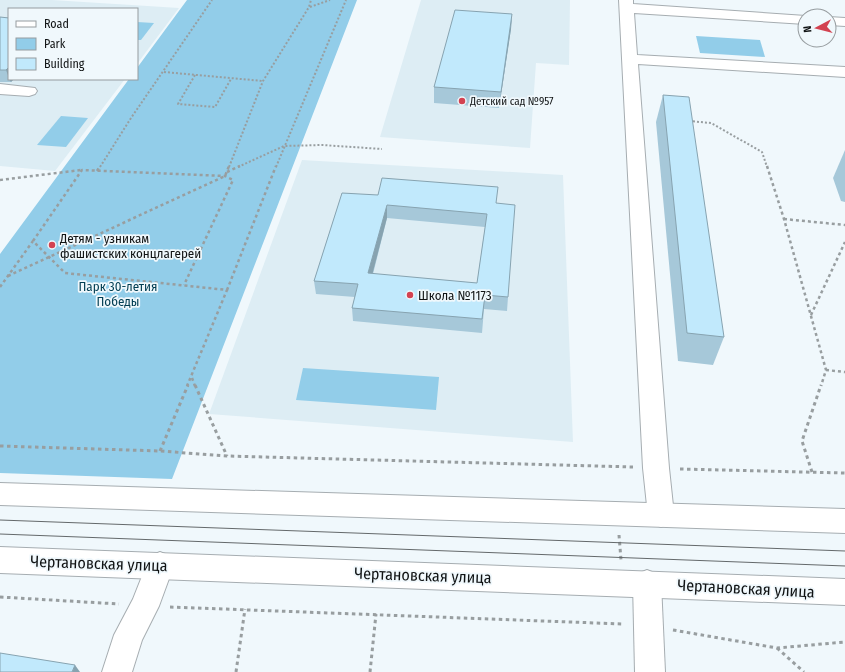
<svg xmlns="http://www.w3.org/2000/svg" width="845" height="672" viewBox="0 0 845 672" font-family="'Fira Sans Condensed',sans-serif">
<rect width="100%" height="100%" fill="#f0f8fc"/>
<!-- built -->
<g fill="#ddedf4">
<polygon points="0,0 52,0 179,8 137,64 137,9 9,9 9,79 125,79 55,171 0,166"/>
<polygon points="421,0 570,0 569,65 536,63 530,148 380,137"/>
<polygon points="302,160 563,175 573,442 209,414"/>
</g>
<!-- green -->
<g fill="#92cde9">
<polygon points="187,0 357,0 172,479 0,473 0,254 129,79 137,79 137,68"/>
<polygon points="137,22 154,23 141,40 137,40"/>
<polygon points="696,36 760,40 765,57 700,53"/>
<polygon points="61,116 88,118 66,147 37,145"/>
<polygon points="303,368 439,377 436,410 296,400"/>
</g>
<g fill="none" stroke-linecap="round" stroke-linejoin="round">
<defs>
<g id="minor">
<polygon points="619,0 633,0 633,4 806,16 805,24 634,13 637,55 845,67 845,77 638,64 669,468 674,515 670,523 661,527 652,523 648,515 643,468"/>
<polygon points="829,17 845,18 845,26 829,25"/>
<polygon points="0,84 35,88 37,91 35,94 29,96 0,94"/>
<polygon points="160,552 170,556 174,565 159,606 142,640 132,672 102,672 114,635 133,599 150,556"/>
<polygon points="647,570 657,574 661,583 665,672 635,672 633,583 637,574"/>
</g>
<g id="major">
<polygon points="0,483 845,509 845,533 0,505"/>
<polygon points="0,547 845,579 845,605 0,573"/>
</g>
</defs>
<!-- minor casing -->
<use href="#minor" stroke="#a6adb1" stroke-width="2"/>
<!-- major casing -->
<use href="#major" stroke="#a6adb1" stroke-width="2"/>
<!-- path-far2 -->
<g stroke="#989ea0" stroke-width="2" stroke-dasharray="2 2" stroke-linecap="butt">
<polyline points="310,7 330,0"/>
<polyline points="164,72 263,81"/>
<polyline points="195,75 178,104 215,107 231,79"/>
<polyline points="689,121 711,123 762,152 767,167"/>
<polyline points="100,167 131,118 212,0"/>
<polyline points="229,167 263,81 309,7 311,0"/>
<polyline points="238,167 284,146 322,145 382,149"/>
<polyline points="276,167 346,0"/>
</g>
<!-- path-far1 -->
<g stroke="#989ea0" stroke-width="2.5" stroke-dasharray="3 3" stroke-linecap="butt">
<polyline points="767,166 784,219 826,370 821,386"/>
<polyline points="97,171 100,166"/>
<polyline points="227,172 240,166"/>
<polyline points="0,180 81,170"/>
<polyline points="784,219 845,225"/>
<polyline points="33,241 82,170 225,176 233,180 184,285"/>
<polyline points="8,276 225,176 229,166"/>
<polyline points="0,287 33,241 65,273 227,290 187,386"/>
<polyline points="227,290 276,166"/>
<polyline points="811,315 845,242"/>
<polyline points="826,370 845,372"/>
<polyline points="192,378 195,386"/>
</g>
<!-- path -->
<g stroke="#989ea0" stroke-width="3" stroke-dasharray="3.5 3.5" stroke-linecap="butt">
<polyline points="195,385 227,456"/>
<polyline points="0,446 160,451 227,456 633,467"/>
<polyline points="160,451 188,385"/>
<polyline points="680,469 845,473"/>
<polyline points="812,472 802,441 821,385"/>
<polyline points="619,535 621,560"/>
<polyline points="0,597 119,604"/>
<polyline points="170,607 623,624"/>
<polyline points="673,630 777,648 845,642"/>
<polyline points="777,648 804,672"/>
<polyline points="236,672 245,609"/>
<polyline points="370,672 376,614"/>
</g>
<!-- minor -->
<use href="#minor" fill="#fff" fill-rule="evenodd"/>
<!-- major -->
<use href="#major" fill="#fff" fill-rule="evenodd"/>
<!-- tram -->
<g stroke="#64696b" stroke-width="1">
<polyline points="0,520 845,551"/>
<polyline points="0,534 845,566"/>
</g>
</g>
<!-- wall -->
<g fill="#a6c8d9" fill-rule="evenodd">
<polygon points="512,14 511,29 499,108 434,103 434,87"/>
<polygon points="0,17 9,18 9,79 14,79 11,82 0,82"/>
<polygon points="663,95 724,337 713,365 678,361 656,122"/>
<polygon points="845,150 845,202 841,201 833,178"/>
<path d="M342 193 497 203 508 297 507 311 484 309 482 333 353 321 352 308 355 297 316 294 314 281ZM387 218 485 227 477 283 373 274Z"/>
</g>
<!-- shaded-wall -->
<g fill="#87a3b0">
<polygon points="512,14 511,29 499,108 501,92"/>
<polygon points="9,67 9,78 6,70"/>
<polygon points="9,79 14,79 11,82"/>
<polygon points="387,205 387,218 369,287 368,273"/>
<polygon points="75,665 80,672 72,672"/>
</g>
<!-- building -->
<g fill="#c1e9fc" stroke="#87a3b0" fill-rule="evenodd">
<polygon points="455,10 512,14 501,92 434,87"/>
<polygon points="0,17 9,18 9,67 6,70 0,70"/>
<polygon points="663,95 689,97 724,337 687,333"/>
<path d="M382 178 498 187 496 203 515 205 508 297 485 295 482 319 352 308 358 284 314 281 342 193 378 195ZM387 205 487 214 477 283 368 273Z"/>
<polygon points="0,653 75,665 72,672 0,672"/>
</g>
<!-- markers -->
<g fill="#d34251" stroke="#f0f8fc" stroke-width="1.5">
<circle cx="462" cy="101" r="4"/>
<circle cx="52" cy="245" r="4"/>
<circle cx="410" cy="295" r="4"/>
</g>
<g text-anchor="middle" stroke-width="3.5" stroke-linejoin="round" paint-order="stroke">
<!-- far-poi labels -->
<g font-size="11" fill="#101314" stroke="#f0f8fc" text-anchor="start">
<text x="470" y="105">Детский сад №957</text>
</g>
<!-- poi labels -->
<g font-size="13" fill="#101314" stroke="#f0f8fc" text-anchor="start">
<text x="60" y="243">Детям - узникам<tspan x="60" dy="15">фашистских концлагерей</tspan></text>
<text x="418" y="300">Школа №1173</text>
</g>
<!-- park labels -->
<g font-size="13" fill="#003d52" stroke="#f0f8fc">
<text x="118" y="291">Парк 30-летия<tspan x="118" dy="15">Победы</tspan></text>
</g>
<!-- near-street labels -->
<g font-size="16" fill="#101314" stroke="#f0f8fc">
<text transform="translate(99 563) rotate(2)" y="6">Чертановская улица</text>
<text transform="translate(423 575) rotate(2)" y="6">Чертановская улица</text>
<text transform="translate(746 588) rotate(3)" y="6">Чертановская улица</text>
</g>
</g>
<!-- legend -->
<rect x="8" y="8" width="130" height="72" fill="#f0f8fc" stroke="#969c9f"/>
<rect x="16" y="21" width="20" height="6" fill="#ffffff" stroke="#969c9f"/>
<text x="44" y="28" font-size="12" fill="#101314">Road</text>
<rect x="16" y="38" width="20" height="12" fill="#92cde9" stroke="#969c9f"/>
<text x="44" y="48" font-size="12" fill="#101314">Park</text>
<rect x="16" y="58" width="20" height="12" fill="#c1e9fc" stroke="#969c9f"/>
<text x="44" y="68" font-size="12" fill="#101314">Building</text>
<!-- north arrow -->
<g transform="translate(817 28) rotate(263)"><circle r="19" fill="#f0f8fc" stroke="#969c9f"/>
<path d="M0-3L7 15L0 10L-7 15Z" fill="#d34251"/>
<text y="-6" font-size="11" font-weight="bold" text-anchor="middle" fill="#101314">N</text>
</g>
</svg>
